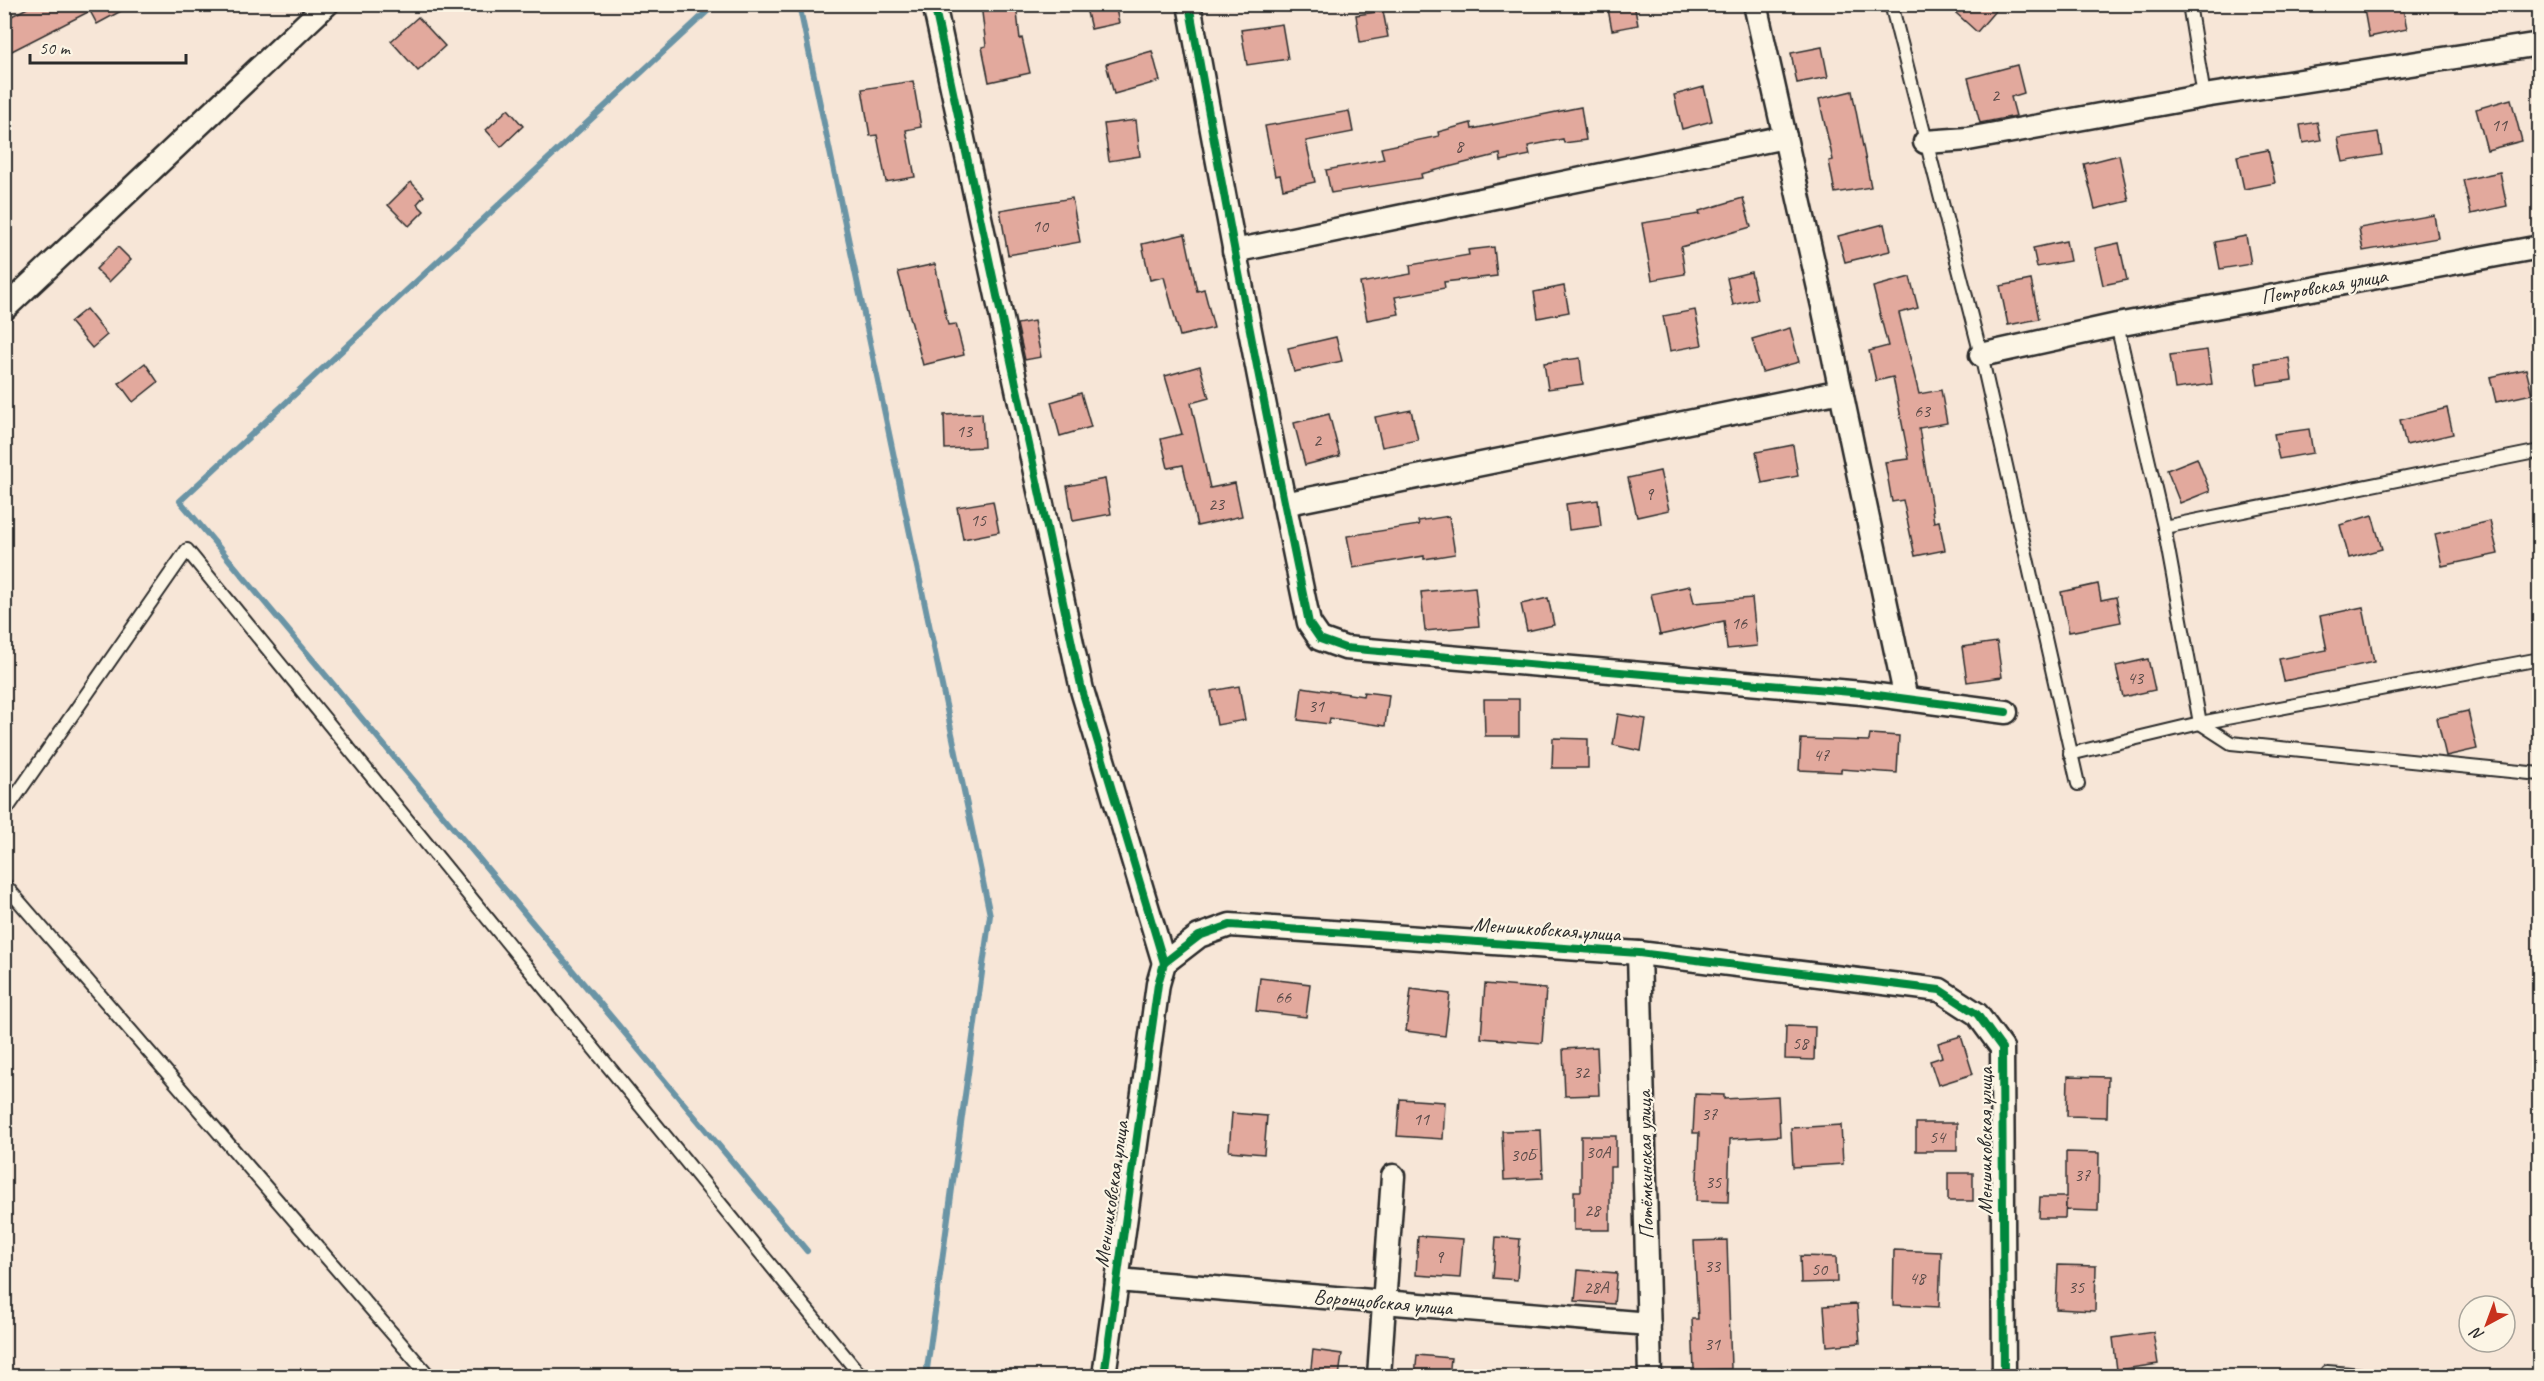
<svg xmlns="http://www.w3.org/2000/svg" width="2544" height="1381" viewBox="0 0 2544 1381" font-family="Caveat,sans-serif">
<rect width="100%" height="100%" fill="#f7e6d7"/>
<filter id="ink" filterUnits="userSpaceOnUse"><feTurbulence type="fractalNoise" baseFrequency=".0167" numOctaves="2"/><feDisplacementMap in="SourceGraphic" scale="12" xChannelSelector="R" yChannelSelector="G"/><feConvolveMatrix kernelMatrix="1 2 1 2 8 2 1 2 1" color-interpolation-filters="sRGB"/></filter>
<g filter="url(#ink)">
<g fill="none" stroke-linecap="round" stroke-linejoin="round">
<!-- stream -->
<g stroke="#6a94a5" stroke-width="6">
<polyline points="715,4 180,501 807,1251"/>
<polyline points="799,4 990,915 926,1376"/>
</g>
</g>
<!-- building -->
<g fill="#e2a99d" stroke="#2b2b2b" stroke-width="1.5">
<polygon points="35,4 134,4 97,24 90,11 4,55 4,20"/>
<polygon points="981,4 1016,4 1020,39 1022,38 1030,73 989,82 982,47 986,46"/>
<polygon points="1085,4 1115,4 1119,23 1091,29"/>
<polygon points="1607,4 1634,4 1638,25 1612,30"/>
<polygon points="1946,4 2001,4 1977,32"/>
<polygon points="2363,4 2402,4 2407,29 2369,37"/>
<polygon points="1383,11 1388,37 1360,42 1356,15"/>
<polygon points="418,17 445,46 418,71 391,41"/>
<polygon points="1282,24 1288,59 1247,65 1241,30"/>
<polygon points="1822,47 1828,77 1797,83 1791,53"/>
<polygon points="1152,51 1160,81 1114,94 1106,64"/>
<polygon points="2017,65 2024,93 2011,97 2016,116 1980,123 1968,78"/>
<polygon points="913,81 921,127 906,130 915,177 886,182 877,135 870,136 862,89"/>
<polygon points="1704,87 1712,121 1682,129 1674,95"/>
<polygon points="1852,91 1871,187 1835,193 1829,161 1833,160 1819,99"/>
<polygon points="2511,99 2522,141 2487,150 2476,109"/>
<polygon points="1581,107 1586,140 1564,143 1563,139 1528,146 1530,155 1501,161 1500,154 1421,174 1422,178 1331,193 1326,170 1384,159 1381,148 1439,136 1438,132 1471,123 1472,129"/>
<polygon points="508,109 523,126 501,147 486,130"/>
<polygon points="1349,111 1353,132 1306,141 1315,182 1283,189 1280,175 1275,176 1265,126"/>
<polygon points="1136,120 1140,156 1109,161 1104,124"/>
<polygon points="2317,122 2321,140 2303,143 2300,125"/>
<polygon points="2378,132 2382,155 2343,162 2338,138"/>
<polygon points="2268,150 2275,183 2244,189 2237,156"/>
<polygon points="2119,155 2129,201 2095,209 2084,164"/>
<polygon points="2500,172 2507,206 2471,214 2463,180"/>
<polygon points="411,182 424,196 417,204 424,211 409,226 388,205"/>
<polygon points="1072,198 1080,242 1008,255 1000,210"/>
<polygon points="1743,198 1751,227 1681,247 1685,274 1652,280 1642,223 1700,214 1699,211"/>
<polygon points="2434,215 2438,238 2363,251 2359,228"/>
<polygon points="1884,224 1890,251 1845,262 1838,236"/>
<polygon points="1185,234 1197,291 1204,289 1214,328 1180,336 1164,277 1150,280 1142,244"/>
<polygon points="2246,236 2251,264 2220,269 2215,242"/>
<polygon points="2066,241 2070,261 2037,267 2033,248"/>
<polygon points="2119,243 2127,280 2103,285 2095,248"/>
<polygon points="118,247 131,260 109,282 96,269"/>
<polygon points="1494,247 1497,276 1444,282 1445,288 1395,297 1399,314 1367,320 1360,283 1411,274 1410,265 1469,255 1468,250"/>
<polygon points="935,264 948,325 956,324 964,355 923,365 898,272"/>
<polygon points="1751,272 1757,299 1733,305 1727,278"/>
<polygon points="1910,277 1918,308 1899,313 1919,394 1941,390 1947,423 1919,428 1934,522 1939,521 1945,550 1915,556 1903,500 1892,502 1885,462 1909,459 1893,377 1876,381 1869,351 1888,346 1873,287"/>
<polygon points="2031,280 2039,319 2008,325 2000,286"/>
<polygon points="1564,286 1569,312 1538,318 1534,292"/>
<polygon points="86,309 107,335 92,348 70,322"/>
<polygon points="1695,310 1702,345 1670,351 1663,316"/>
<polygon points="1034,321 1041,357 1025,360 1017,324"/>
<polygon points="1790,328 1799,362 1762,372 1752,339"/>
<polygon points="1336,337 1342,361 1294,372 1288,348"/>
<polygon points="2207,350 2212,384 2175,389 2170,355"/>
<polygon points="1580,358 1583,384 1548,389 1544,363"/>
<polygon points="2289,358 2292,380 2258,385 2255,363"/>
<polygon points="145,363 158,382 133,402 119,383"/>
<polygon points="1200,366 1209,398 1191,403 1210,488 1235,483 1242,516 1197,526 1183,465 1168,468 1161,439 1182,434 1165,376"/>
<polygon points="2526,369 2532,394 2496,402 2490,377"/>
<polygon points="1081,393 1091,427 1060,436 1051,402"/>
<polygon points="2447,408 2453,434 2406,445 2400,420"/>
<polygon points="1411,410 1418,440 1382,447 1375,417"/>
<polygon points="982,413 984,447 945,449 944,415"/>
<polygon points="1329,414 1340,456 1305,465 1294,423"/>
<polygon points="2309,429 2313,453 2279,459 2274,434"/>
<polygon points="1793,445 1798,476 1762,483 1756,452"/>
<polygon points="2197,458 2210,491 2180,503 2167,470"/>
<polygon points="1660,471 1669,510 1637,517 1628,478"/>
<polygon points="1105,479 1111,514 1073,521 1067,486"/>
<polygon points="1598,500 1601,526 1569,530 1566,504"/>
<polygon points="993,501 999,532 963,539 957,507"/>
<polygon points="2372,515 2382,549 2349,558 2340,525"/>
<polygon points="1449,516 1455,554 1424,559 1424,556 1353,568 1347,536 1419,525 1418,521"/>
<polygon points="2490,521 2498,554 2442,566 2435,534"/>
<polygon points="2098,584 2101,600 2116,597 2121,622 2069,632 2061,592"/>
<polygon points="1690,586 1694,603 1752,598 1757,646 1727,649 1724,621 1660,635 1651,594"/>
<polygon points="1475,587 1479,626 1425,631 1421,592"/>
<polygon points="1548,598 1554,625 1527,631 1521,604"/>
<polygon points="2363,607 2374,662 2284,681 2279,659 2327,650 2320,616"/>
<polygon points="1997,642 2002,677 1967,682 1962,647"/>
<polygon points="2148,659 2155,690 2123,697 2116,666"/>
<polygon points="1239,686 1245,720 1217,725 1211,691"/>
<polygon points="1302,687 1363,696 1364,692 1389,695 1385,726 1330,718 1329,724 1298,720"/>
<polygon points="1484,699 1519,699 1519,736 1485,736"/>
<polygon points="2468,711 2477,749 2446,756 2437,718"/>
<polygon points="1618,714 1646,719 1641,751 1613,745"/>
<polygon points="1870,734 1899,736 1897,773 1841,769 1841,772 1799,770 1801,739 1869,741"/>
<polygon points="1553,738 1588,739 1588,768 1552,768"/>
<polygon points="1260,978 1310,984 1306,1017 1256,1011"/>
<polygon points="1485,984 1546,989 1542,1043 1481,1038"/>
<polygon points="1411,989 1450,994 1445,1036 1406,1031"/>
<polygon points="1786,1026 1815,1027 1814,1060 1785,1059"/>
<polygon points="1961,1036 1973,1074 1938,1085 1930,1061 1942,1057 1938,1043"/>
<polygon points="1597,1047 1599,1095 1565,1096 1563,1049"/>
<polygon points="2068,1076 2108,1077 2107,1117 2067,1116"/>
<polygon points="1695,1094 1724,1095 1724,1099 1778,1096 1780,1136 1730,1139 1728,1202 1696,1201 1699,1133 1693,1133"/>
<polygon points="1400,1099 1445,1102 1443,1139 1397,1136"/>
<polygon points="1232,1113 1267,1116 1264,1154 1229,1151"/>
<rect x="1916" y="1123" width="41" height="28"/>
<polygon points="1841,1125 1843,1164 1793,1167 1791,1128"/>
<polygon points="1541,1130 1543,1178 1504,1180 1502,1131"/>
<polygon points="1581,1136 1616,1136 1616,1167 1610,1167 1610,1230 1574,1230 1574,1191 1581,1191"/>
<polygon points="2066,1152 2099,1153 2098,1211 2066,1210 2066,1199 2065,1218 2039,1218 2040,1197 2066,1197"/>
<rect x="1948" y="1173" width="25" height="28"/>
<polygon points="1418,1236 1463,1239 1460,1278 1416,1275"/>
<polygon points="1496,1237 1520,1239 1517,1280 1493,1278"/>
<polygon points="1727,1240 1731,1369 1694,1370 1692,1319 1698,1319 1694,1241"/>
<polygon points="1894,1250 1941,1252 1939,1307 1893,1305"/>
<polygon points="1800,1256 1836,1257 1837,1282 1801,1283"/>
<polygon points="2058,1265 2096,1266 2095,1311 2056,1309"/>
<polygon points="1578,1270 1617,1273 1614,1304 1575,1301"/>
<polygon points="1857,1304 1860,1343 1827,1346 1824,1306"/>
<polygon points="2153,1332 2158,1364 2117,1370 2113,1338"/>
<polygon points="1313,1350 1342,1354 1339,1377 1310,1377"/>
<polygon points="1417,1355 1451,1358 1449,1377 1415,1377"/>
</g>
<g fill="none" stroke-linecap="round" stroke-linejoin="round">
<defs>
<g id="lane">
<polyline points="1891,4 1981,355 2078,784"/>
<polyline points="2189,4 2204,96"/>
<polyline points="2117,325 2164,527 2200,723 2231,743 2540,774"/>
<polyline points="2164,527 2540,451"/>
<polyline points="2070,754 2200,723 2540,659"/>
<polyline points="4,813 187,550 861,1376"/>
<polyline points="4,884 429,1376"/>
<polyline points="2327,1372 2375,1376"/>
</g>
<g id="street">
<polyline points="934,4 1082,690 1164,963"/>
<path d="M1189 4C1226 211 1266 417 1309 623L1320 639 1345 648 1862 693 2006 712"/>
<polyline points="1755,4 1823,306 1906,699"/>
<polyline points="1925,142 1968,139 2204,96 2540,44"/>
<polyline points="1234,251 1785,137"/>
<polyline points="4,309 327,4"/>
<polyline points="1981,355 2117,325 2540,247"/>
<polyline points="1284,504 1841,391"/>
<polyline points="1639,953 1650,1376"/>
<polyline points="1117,1280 1649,1324"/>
<polyline points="1104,1376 1158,984 1164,963 1199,936 1230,925 1639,953 1940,990 1977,1014 2002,1048 2004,1376"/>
<polyline points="1379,1376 1393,1176"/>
</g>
</defs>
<!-- lane casing -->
<use href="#lane" stroke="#2b2b2b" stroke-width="16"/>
<!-- street casing -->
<use href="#street" stroke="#2b2b2b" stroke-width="27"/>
<!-- lane -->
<use href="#lane" stroke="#fcf5e5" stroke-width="12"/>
<!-- street -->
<use href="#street" stroke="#fcf5e5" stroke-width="22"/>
<defs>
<g id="cycleway">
<polyline points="934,4 1082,690 1164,963"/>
<path d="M1189 4C1226 211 1266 417 1309 623L1320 639 1345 648 1862 693 2006 712"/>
<polyline points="1104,1376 1158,984 1164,963 1199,936 1230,925 1639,953 1940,990 1977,1014 2002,1048 2004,1376"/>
</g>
</defs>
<!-- cycleway casing -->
<use href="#cycleway" stroke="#fcf5e5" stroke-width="11"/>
<!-- cycleway -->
<use href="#cycleway" stroke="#00873e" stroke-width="8"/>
</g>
</g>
<g text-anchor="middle" stroke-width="4.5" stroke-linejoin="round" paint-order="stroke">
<!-- number labels -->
<g font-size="18" fill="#594a48">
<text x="1995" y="101">2</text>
<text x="2499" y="131">11</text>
<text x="1459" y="152">8</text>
<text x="1040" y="232">10</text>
<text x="1922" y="417">63</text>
<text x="964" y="437">13</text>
<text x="1317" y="446">2</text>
<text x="1649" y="500">9</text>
<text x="1216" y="510">23</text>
<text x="978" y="526">15</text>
<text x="1739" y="629">16</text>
<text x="2135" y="684">43</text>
<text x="1316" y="712">31</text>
<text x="1821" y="761">47</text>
<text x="1283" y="1003">66</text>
<text x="1800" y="1049">58</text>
<text x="1581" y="1078">32</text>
<text x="1709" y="1120">37</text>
<text x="1421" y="1125">11</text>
<text x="1937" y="1143">54</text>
<text x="1598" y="1158">30А</text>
<text x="1523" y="1161">30Б</text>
<text x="2082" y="1181">37</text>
<text x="1713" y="1188">35</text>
<text x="1592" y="1216">28</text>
<text x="1439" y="1263">9</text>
<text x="1712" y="1272">33</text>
<text x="1819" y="1275">50</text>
<text x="1917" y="1284">48</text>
<text x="1596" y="1293">28А</text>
<text x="2076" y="1293">35</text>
<text x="1712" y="1350">31</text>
</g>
<!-- street labels -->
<g font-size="21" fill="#2b2b2b" stroke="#fcf5e5">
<text transform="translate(2324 286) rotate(-10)" y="7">Петровская улица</text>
<text transform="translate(1547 929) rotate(4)" y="7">Меншиковская улица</text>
<text transform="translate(1985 1141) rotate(-90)" y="7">Меншиковская улица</text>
<text transform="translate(1645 1165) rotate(-91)" y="7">Потёмкинская улица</text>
<text transform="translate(1111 1194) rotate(-82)" y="7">Меншиковская улица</text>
<text transform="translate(1383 1302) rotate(5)" y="7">Воронцовская улица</text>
</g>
</g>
<!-- margin -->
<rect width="2544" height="1381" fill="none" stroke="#fcf5e5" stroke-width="24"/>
<rect x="12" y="12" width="2520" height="1357" fill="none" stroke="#2b2b2b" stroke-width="2" filter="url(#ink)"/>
<!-- north arrow -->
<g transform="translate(2487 1324) rotate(221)"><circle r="28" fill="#fcf5e5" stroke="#a8a49b" stroke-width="1.5"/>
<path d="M0-4.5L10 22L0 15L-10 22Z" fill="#c8321e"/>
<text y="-9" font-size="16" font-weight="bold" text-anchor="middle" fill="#2b2b2b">N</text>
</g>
<!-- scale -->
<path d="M30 54v9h156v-9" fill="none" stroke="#2b2b2b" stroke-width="3"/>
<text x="39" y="54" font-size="18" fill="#2b2b2b" stroke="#fcf5e5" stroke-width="4.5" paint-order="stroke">50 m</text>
</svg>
